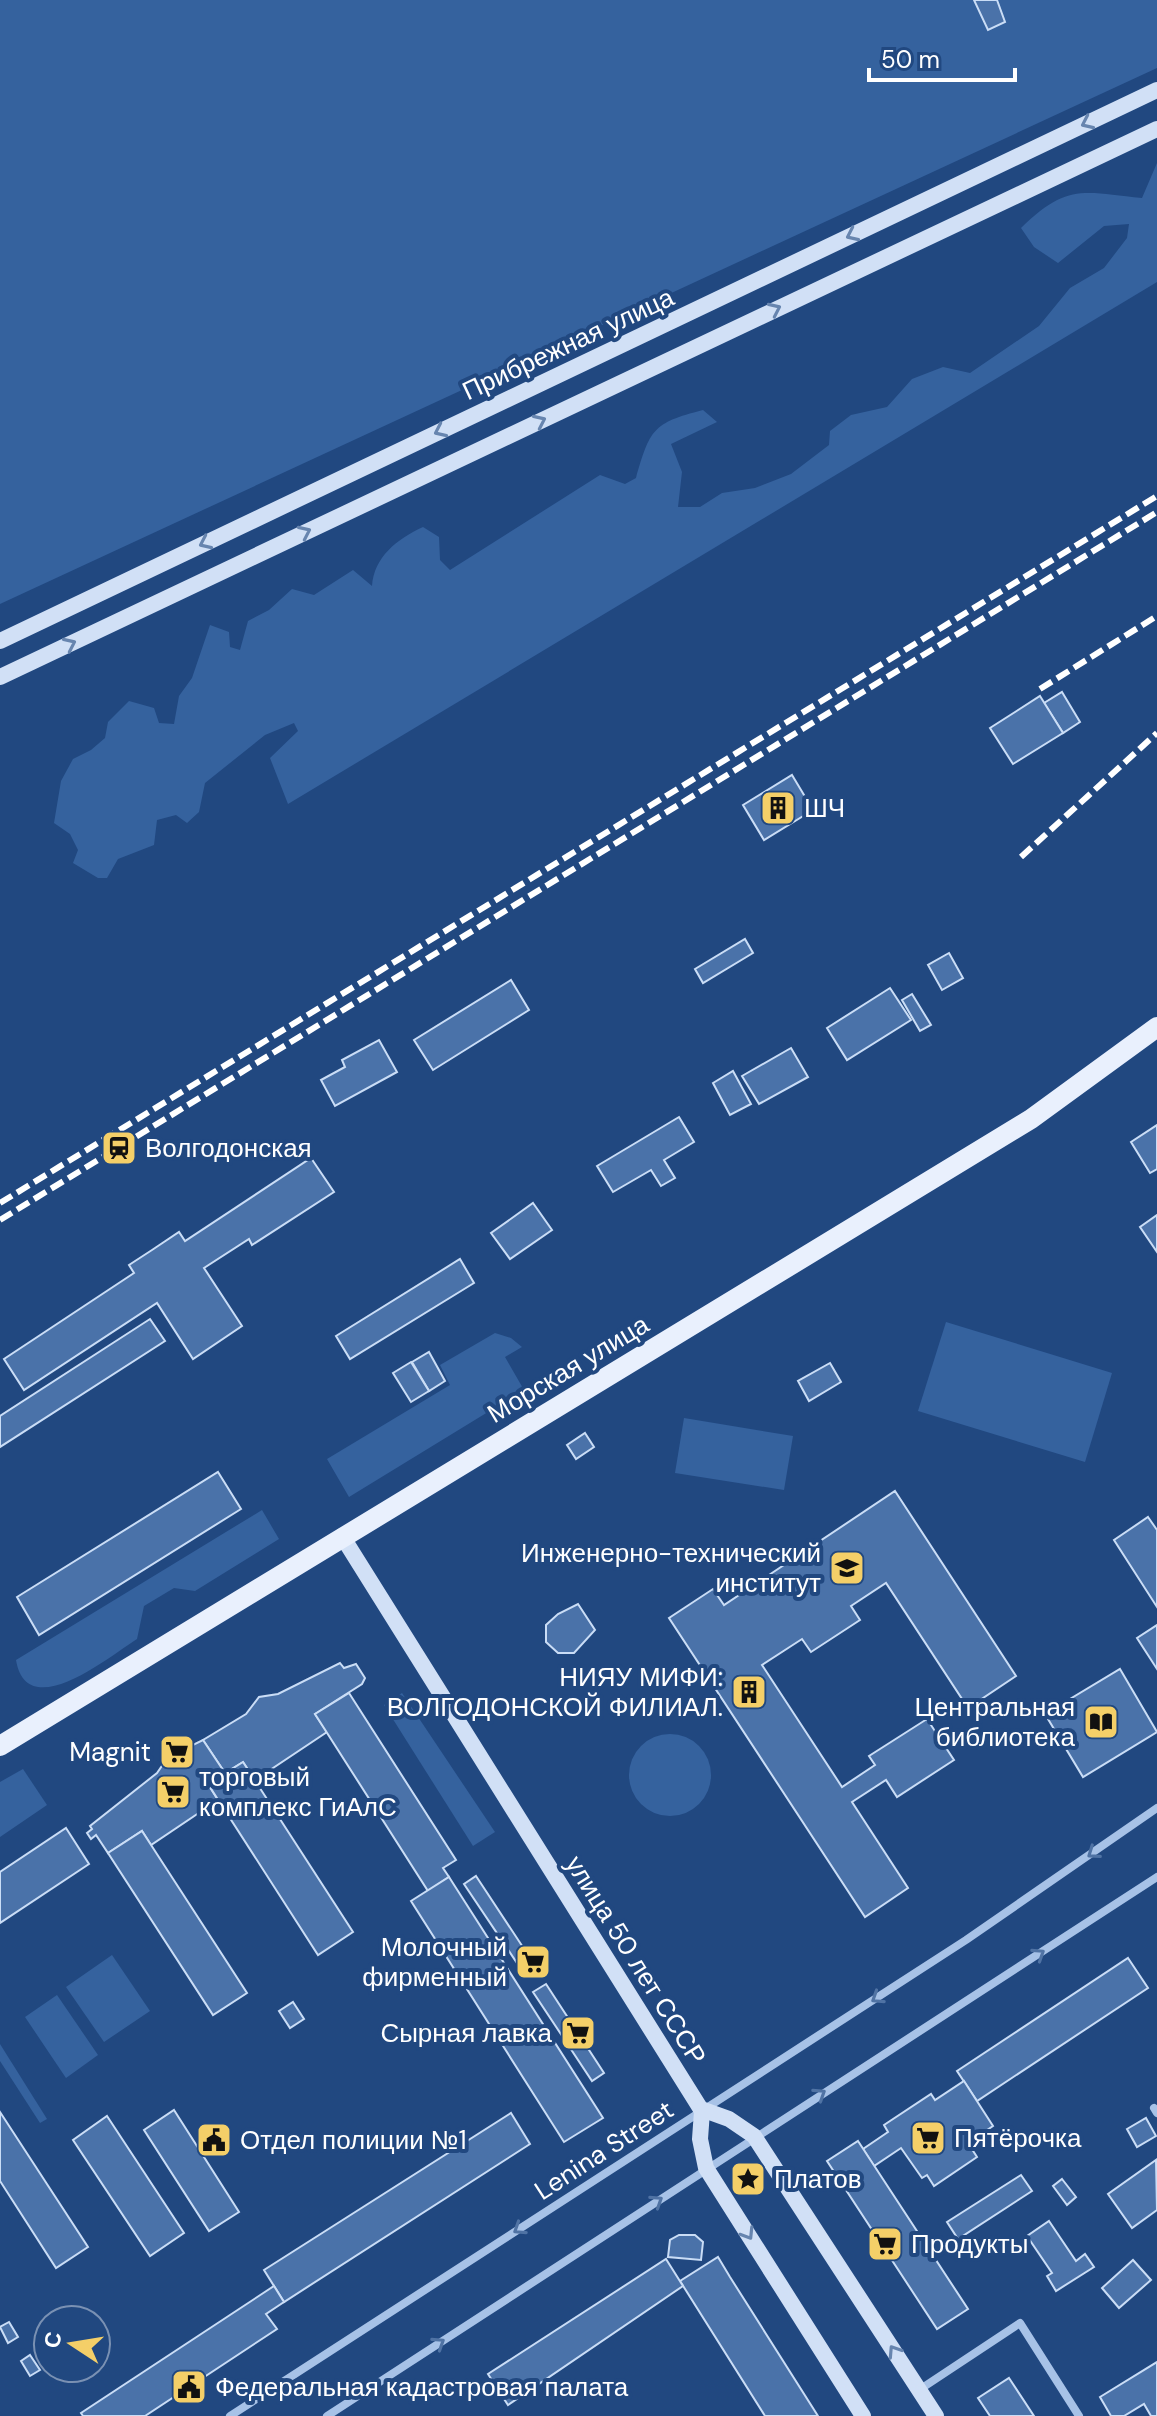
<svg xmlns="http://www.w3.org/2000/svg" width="1157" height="2416" viewBox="0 0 1157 2416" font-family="'DM Sans',sans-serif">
<rect width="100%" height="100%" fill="#214880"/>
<!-- green -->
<g fill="#35629e">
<polygon points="0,0 1157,0 1157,68 0,604"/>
<path d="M1157 163V282L288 804 270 758 298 731 294 723 265 735 205 783 199 812 187 823 176 815 157 820 154 845 118 859 107 878H98L73 863 78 850 70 834 54 823 61 781 73 759 91 750 105 738 108 722 129 701 154 708 159 723 174 724 179 696 192 678 210 625 229 632 230 647 240 650 248 621 269 610 292 589 314 595 353 570 372 586C374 557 397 539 423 527L439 537 440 560 450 570 600 475 625 484 636 478C650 430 652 423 703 410L717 422 671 444 682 472 678 507H700L722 493 755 488 791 474 829 445 830 431 851 415 887 407 912 379 943 367 970 373 1039 326 1070 288 1104 268 1127 238 1129 224 1104 226 1058 263 1034 247 1021 228C1067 183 1083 192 1142 198Z"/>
<polygon points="946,1322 1112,1373 1085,1462 918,1411"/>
<polygon points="495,1333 511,1338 522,1347 505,1357 524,1390 349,1497 327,1459 450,1385 440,1365"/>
<polygon points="684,1418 793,1436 784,1490 675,1473"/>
<path d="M262 1510 279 1539 195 1591 174 1588 144 1606 137 1639C110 1656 27 1725 16 1660Z"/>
<polygon points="402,1693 495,1832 473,1846 384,1705"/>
<circle cx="670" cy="1775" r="41"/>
<polygon points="23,1769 47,1805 0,1837 0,1782"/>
<polygon points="112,1955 150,2011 104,2042 66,1987"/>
<polygon points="57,1995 98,2055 66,2078 25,2017"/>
<polygon points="0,2044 47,2119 40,2123 0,2061"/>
</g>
<!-- building -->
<g fill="#4a72a9" stroke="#caddf6" stroke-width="2">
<polygon points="974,0 997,0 1005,22 988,30"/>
<polygon points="1062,692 1080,722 1063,733 1044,703"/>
<polygon points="1040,696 1063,733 1013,764 990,728"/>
<polygon points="792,775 813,810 764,840 743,805"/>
<polygon points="745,939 753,953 703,983 695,969"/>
<polygon points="949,953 963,978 942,990 928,965"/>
<polygon points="511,980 529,1010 433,1070 414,1040"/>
<polygon points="890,988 911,1020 847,1060 827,1028"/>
<polygon points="912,994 931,1025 920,1031 902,1000"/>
<polygon points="379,1040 397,1072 335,1106 321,1080 345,1067 342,1060"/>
<polygon points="791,1048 808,1077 759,1104 742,1076"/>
<polygon points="733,1071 751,1104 730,1115 713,1083"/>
<polygon points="679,1117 694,1142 664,1160 675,1178 661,1186 651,1170 613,1192 597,1166"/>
<polygon points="1157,1125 1157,1169 1150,1173 1131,1142"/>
<polygon points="311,1158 334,1192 252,1245 249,1239 204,1268 242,1326 193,1359 157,1303 24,1390 4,1359 134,1273 129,1265 152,1250 179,1232 185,1241"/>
<polygon points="533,1203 552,1230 510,1259 491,1233"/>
<polygon points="1157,1215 1157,1252 1140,1227"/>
<polygon points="460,1259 474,1283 350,1359 336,1336"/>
<polygon points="150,1319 165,1341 0,1447 0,1416"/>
<polygon points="429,1352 445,1381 429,1391 412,1362"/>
<polygon points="411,1362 429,1391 411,1402 393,1373"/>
<polygon points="830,1363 841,1382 809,1401 798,1381"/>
<polygon points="585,1433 594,1447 576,1459 567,1445"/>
<polygon points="218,1472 241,1509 39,1635 17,1597"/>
<polygon points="895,1491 1016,1676 968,1708 886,1583 851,1606 860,1620 811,1652 802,1639 762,1665 842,1787 875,1765 869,1756 927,1719 954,1760 897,1797 886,1780 852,1802 908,1888 865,1917 669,1618 713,1589 724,1605"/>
<polygon points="1148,1517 1157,1530 1157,1607 1114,1540"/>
<polygon points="578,1604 595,1630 574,1653 558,1653 546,1642 546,1625 558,1614"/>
<polygon points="1157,1625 1157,1669 1137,1638"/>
<polygon points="340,1663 344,1668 356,1664 365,1678 362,1684 315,1714 327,1732 255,1780 243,1762 225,1773 203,1740 246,1714 259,1697 278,1694"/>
<polygon points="1120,1669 1157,1732 1083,1777 1045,1714"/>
<polygon points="349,1693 456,1860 443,1868 449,1877 428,1891 315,1714"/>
<polygon points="203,1740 225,1773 208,1784 218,1800 151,1845 142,1831 108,1853 96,1835 91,1839 87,1833 92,1829 90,1826 157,1773 168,1757"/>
<polygon points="243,1762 353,1932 318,1955 208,1784"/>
<polygon points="66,1828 89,1864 0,1923 0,1872"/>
<polygon points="142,1831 247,1993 213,2015 108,1853"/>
<polygon points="476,1876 534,1964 523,1972 464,1884"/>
<polygon points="449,1877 603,2118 564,2142 411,1901"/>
<polygon points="1128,1958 1148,1988 977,2101 957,2071"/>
<polygon points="546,1984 604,2073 592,2081 533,1992"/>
<polygon points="293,2002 304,2019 290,2028 279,2011"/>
<polygon points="964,2081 993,2126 968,2143 977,2157 934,2186 927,2175 922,2178 901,2148 874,2166 863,2149 888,2132 884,2125 931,2094 935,2100"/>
<polygon points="174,2110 239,2212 209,2231 144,2130"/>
<polygon points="0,2112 88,2247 56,2268 0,2181"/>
<polygon points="511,2113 530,2144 284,2302 264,2270"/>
<polygon points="107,2116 184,2233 150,2256 73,2140"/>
<polygon points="1146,2118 1156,2136 1137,2147 1127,2129"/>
<polygon points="858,2141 968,2309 937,2329 827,2161"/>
<polygon points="1156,2160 1157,2210 1132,2228 1108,2194"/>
<polygon points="1021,2175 1032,2191 958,2239 947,2222"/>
<polygon points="1062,2179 1076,2197 1067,2205 1053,2186"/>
<polygon points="1049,2221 1076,2261 1085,2254 1094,2267 1056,2291 1047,2276 1052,2273 1027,2236"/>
<polygon points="679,2235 695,2235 703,2242 701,2260 668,2257 670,2240"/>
<polygon points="718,2257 730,2277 818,2416 765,2416 680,2281"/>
<polygon points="666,2259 683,2286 508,2405 488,2374"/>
<polygon points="1133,2260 1151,2280 1119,2308 1102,2288"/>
<polygon points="274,2286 284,2302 266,2314 277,2329 145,2416 83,2416 81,2413"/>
<polygon points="9,2322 18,2337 8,2343 0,2327"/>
<polygon points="30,2355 40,2370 30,2376 21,2361"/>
<polygon points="1157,2362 1157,2416 1151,2416 1144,2404 1124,2416 1111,2416 1100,2397"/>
<polygon points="1009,2378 1034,2416 990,2416 978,2398"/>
</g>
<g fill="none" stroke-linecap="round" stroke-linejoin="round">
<!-- street -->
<g stroke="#a7c2e7" stroke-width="8">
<polyline points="1154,2108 1157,2113"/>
<polyline points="919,2390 1020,2323 1079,2416"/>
<polyline points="230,2416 966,1940 1157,1808"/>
<polyline points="327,2416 1157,1877"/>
</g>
<!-- secondary -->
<g stroke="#d1e0f6" stroke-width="16">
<polyline points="0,641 1157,90"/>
<polyline points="0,677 1157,129"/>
<polyline points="342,1536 702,2111 700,2139 706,2168 863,2416"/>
<polyline points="704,2110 729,2119 754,2136 936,2416"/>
</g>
<!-- primary -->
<polyline stroke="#e9f0fd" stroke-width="20" points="0,1746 1031,1119 1157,1027"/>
<!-- rail -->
<g stroke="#fff" stroke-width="6" stroke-dasharray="14 6" stroke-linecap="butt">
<polyline points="1040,689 1157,616"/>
<polyline points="1021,857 1157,733"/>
<polyline points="0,1203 1157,496"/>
<polyline points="0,1220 1157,512"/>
</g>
</g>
<!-- one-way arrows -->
<defs><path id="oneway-chevron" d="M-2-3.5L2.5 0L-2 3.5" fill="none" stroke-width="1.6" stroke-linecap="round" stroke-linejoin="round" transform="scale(2)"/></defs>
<g stroke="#6785af">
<use href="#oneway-chevron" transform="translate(1087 123) rotate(155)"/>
<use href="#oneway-chevron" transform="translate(852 235) rotate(155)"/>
<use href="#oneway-chevron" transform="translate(775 309) rotate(-25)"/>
<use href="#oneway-chevron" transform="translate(540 421) rotate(-25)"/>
<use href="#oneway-chevron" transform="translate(440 431) rotate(155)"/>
<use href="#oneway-chevron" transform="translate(305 532) rotate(-25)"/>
<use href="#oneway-chevron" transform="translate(205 543) rotate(155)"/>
<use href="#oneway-chevron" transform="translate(70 644) rotate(-25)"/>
<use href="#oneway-chevron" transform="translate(748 2234) rotate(58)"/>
<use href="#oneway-chevron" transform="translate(894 2351) rotate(-123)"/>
</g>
<g stroke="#5073a4">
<use href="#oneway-chevron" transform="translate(1093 1853) rotate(145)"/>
<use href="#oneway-chevron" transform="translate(1039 1954) rotate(-33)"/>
<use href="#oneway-chevron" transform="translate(877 1998) rotate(147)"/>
<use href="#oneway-chevron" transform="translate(820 2094) rotate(-33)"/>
<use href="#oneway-chevron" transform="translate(657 2201) rotate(-33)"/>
<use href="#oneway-chevron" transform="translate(519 2229) rotate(147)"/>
<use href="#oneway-chevron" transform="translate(439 2343) rotate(-33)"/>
</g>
<!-- icons -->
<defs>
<symbol id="building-square" viewBox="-11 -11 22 22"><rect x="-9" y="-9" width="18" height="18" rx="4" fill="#f4cf68" stroke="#214880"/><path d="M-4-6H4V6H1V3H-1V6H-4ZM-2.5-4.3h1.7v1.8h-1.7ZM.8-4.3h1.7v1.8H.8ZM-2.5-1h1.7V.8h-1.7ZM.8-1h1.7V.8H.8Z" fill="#111"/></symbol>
<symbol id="station-square" viewBox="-11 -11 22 22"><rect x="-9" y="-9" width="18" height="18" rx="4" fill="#f4cf68" stroke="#214880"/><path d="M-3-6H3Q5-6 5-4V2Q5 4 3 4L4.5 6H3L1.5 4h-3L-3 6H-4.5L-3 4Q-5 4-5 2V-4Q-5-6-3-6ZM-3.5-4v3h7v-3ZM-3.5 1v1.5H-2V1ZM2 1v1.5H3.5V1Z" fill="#111"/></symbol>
<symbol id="university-square" viewBox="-11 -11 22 22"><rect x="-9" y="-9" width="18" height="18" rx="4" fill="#f4cf68" stroke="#214880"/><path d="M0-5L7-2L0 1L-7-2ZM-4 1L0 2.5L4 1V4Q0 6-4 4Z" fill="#111"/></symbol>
<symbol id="library-square" viewBox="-11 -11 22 22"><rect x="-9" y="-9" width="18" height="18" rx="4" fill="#f4cf68" stroke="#214880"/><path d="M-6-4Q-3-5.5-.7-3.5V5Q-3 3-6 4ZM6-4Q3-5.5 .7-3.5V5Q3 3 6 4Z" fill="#111"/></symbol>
<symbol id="supermarket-square" viewBox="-11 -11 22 22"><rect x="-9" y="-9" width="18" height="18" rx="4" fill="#f4cf68" stroke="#214880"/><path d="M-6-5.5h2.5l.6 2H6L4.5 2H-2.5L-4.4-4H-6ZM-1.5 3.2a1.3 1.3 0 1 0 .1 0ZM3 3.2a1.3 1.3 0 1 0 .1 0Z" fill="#111"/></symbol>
<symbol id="civic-square" viewBox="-11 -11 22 22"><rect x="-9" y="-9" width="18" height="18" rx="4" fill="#f4cf68" stroke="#214880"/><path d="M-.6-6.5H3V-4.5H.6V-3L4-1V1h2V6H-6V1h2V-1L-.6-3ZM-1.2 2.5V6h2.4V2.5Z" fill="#111"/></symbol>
<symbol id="sight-square" viewBox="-11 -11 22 22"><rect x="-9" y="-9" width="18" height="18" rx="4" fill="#f4cf68" stroke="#214880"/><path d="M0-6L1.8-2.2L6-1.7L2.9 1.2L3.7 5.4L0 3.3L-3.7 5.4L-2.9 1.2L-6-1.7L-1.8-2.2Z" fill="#111"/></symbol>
</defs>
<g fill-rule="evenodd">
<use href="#building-square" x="758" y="788" width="40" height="40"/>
<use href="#station-square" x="99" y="1128" width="40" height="40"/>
<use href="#university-square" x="827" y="1548" width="40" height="40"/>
<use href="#building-square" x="729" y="1672" width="40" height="40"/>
<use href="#library-square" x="1081" y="1702" width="40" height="40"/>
<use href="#supermarket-square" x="157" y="1732" width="40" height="40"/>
<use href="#supermarket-square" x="153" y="1772" width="40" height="40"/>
<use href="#supermarket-square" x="513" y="1942" width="40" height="40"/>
<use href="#supermarket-square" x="558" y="2013" width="40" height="40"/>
<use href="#supermarket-square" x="908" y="2118" width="40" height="40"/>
<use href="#civic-square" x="194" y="2120" width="40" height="40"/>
<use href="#sight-square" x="728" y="2159" width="40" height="40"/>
<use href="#supermarket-square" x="865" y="2224" width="40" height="40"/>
<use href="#civic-square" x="169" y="2367" width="40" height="40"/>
</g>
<g text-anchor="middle" stroke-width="8" stroke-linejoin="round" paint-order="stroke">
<!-- street labels -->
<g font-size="26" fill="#fff" stroke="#214880">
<text transform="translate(568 344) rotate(-25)" y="9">Прибрежная улица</text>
<text transform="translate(568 1369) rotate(-31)" y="9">Морская улица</text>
<text transform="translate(636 1960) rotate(58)" y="9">улица 50 лет СССР</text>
<text transform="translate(604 2150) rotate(-33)" y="9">Lenina Street</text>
</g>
<!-- poi labels -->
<g font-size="26" fill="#fff" stroke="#214880" text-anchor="start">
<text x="804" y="817">ШЧ</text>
<text x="145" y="1157">Волгодонская</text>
<text x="821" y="1562" text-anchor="end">Инженерно-технический<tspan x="821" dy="30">институт</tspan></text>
<text x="723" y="1686" text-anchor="end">НИЯУ МИФИ:<tspan x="723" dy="30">ВОЛГОДОНСКОЙ ФИЛИАЛ.</tspan></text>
<text x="1075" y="1716" text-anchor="end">Центральная<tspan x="1075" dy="30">библиотека</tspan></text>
<text x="151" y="1761" text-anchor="end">Magnit</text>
<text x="199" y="1786">торговый<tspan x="199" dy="30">комплекс ГиАлС</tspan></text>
<text x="507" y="1956" text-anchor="end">Молочный<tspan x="507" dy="30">фирменный</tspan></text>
<text x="552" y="2042" text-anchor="end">Сырная лавка</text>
<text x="954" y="2147">Пятёрочка</text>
<text x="240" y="2149">Отдел полиции №1</text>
<text x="774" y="2188">Платов</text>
<text x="911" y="2253">Продукты</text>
<text x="215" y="2396">Федеральная кадастровая палата</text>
</g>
</g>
<!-- north arrow -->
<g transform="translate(72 2344) rotate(282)"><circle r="38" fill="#214880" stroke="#7a91b3" stroke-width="2"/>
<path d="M0-6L14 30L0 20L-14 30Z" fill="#f4cf68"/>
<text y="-12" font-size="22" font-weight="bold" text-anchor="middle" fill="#ffffff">С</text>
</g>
<!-- scale -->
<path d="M869 68v12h146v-12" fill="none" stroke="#ffffff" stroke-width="4"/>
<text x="881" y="68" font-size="24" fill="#ffffff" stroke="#214880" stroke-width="6" paint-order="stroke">50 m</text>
</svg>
